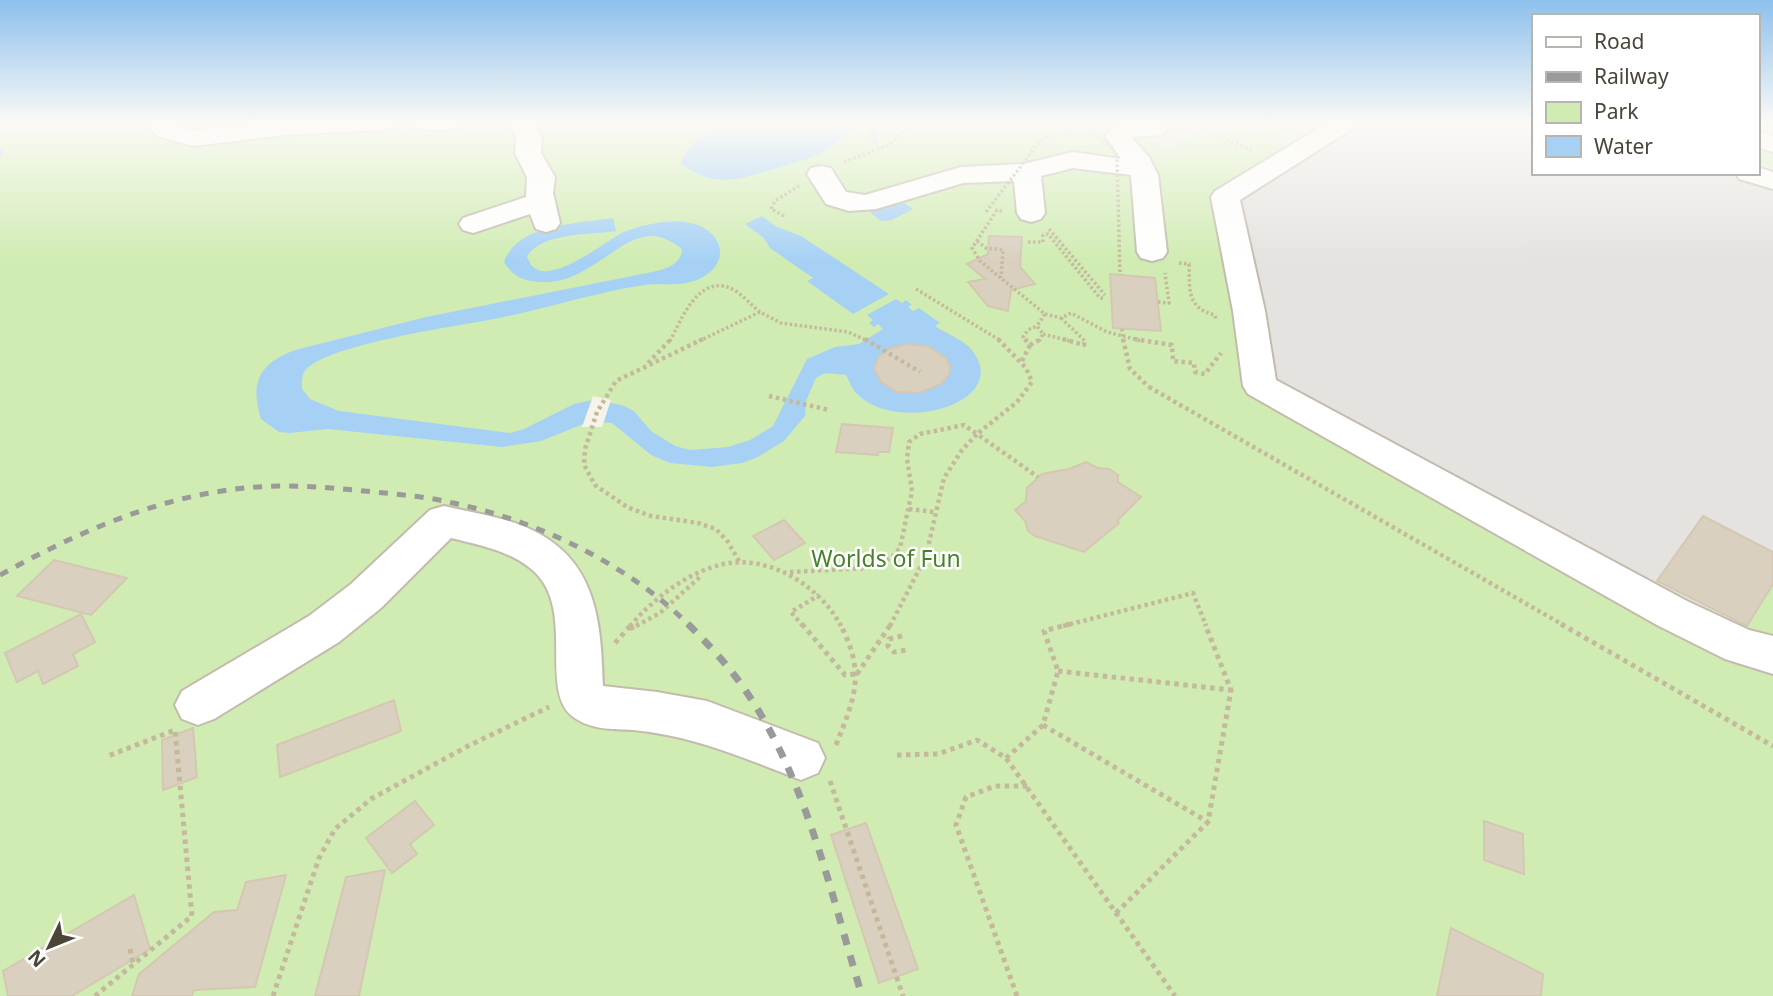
<svg xmlns="http://www.w3.org/2000/svg" width="1773" height="996" viewBox="0 0 1773 996" font-family="'Noto Sans',sans-serif">
<rect width="100%" height="100%" fill="#f6f3eb"/>
<!-- green -->
<polygon fill="#d0ecb2" points="0,122 1533,122 1533,173 1757,173 1757,122 1773,122 1773,996 0,996"/>
<!-- parking -->
<g fill="#e5e3df">
<polygon points="1128,122 1216,122 1168,149 1119,126"/>
<polygon points="1305,122 1533,122 1533,173 1757,173 1757,161 1773,167 1773,580 1721,654 1247,395 1212,196 1291,147 1274,140"/>
</g>
<!-- water -->
<g fill="#a6d1f5">
<path d="M735 122H857C834 153 809 159 774 169 737 180 715 188 681 164 684 143 717 128 735 122Z"/>
<polygon points="898,199 913,209 892,220 881,221 870,212"/>
<polygon points="762,216 777,227 801,236 889,294 853,314 807,281 813,278 770,248 763,237 745,224"/>
<path d="M613 218 616 231C589 235 544 232 527 256 538 299 608 238 626 231 648 223 683 216 704 228 713 233 721 243 720 254 719 267 708 275 697 280 679 287 662 283 645 285 589 293 534 313 478 322 441 328 337 345 310 366 301 372 302 379 302 389L310 399 339 411 510 433 524 429 574 404 592 400 622 405 634 411 651 431 675 446 690 450 728 447 750 440 773 426 807 359 835 347 859 344 883 329 878 324 874 327 869 323 873 320 867 315 896 299 902 303 906 300 912 305 908 307 913 311 919 308 940 323 935 326C947 334 962 339 971 349 1015 402 898 436 857 394 852 389 849 381 846 375L825 373 816 378 806 401 805 416 784 441 758 457 742 463 712 467 670 463 651 455 612 423 591 421 541 441 502 447 328 429 290 433 279 432 261 419C250 383 258 364 295 350L426 317 642 274C657 271 682 268 682 249 673 242 664 237 653 236 617 235 589 285 540 282 523 281 513 277 504 262 518 223 578 224 613 218Z"/>
</g>
<!-- pier -->
<polygon fill="#f6f3eb" points="593,396 611,400 602,427 582,427"/>
<g fill="none" stroke-linecap="round" stroke-linejoin="round">
<!-- stream -->
<g fill="#a6d1f5" fill-rule="evenodd">
<polygon points="875,122 881,122 875,133 878,142 875,144 872,142 869,133"/>
<polygon points="0,148 3,150 3,154 0,156"/>
</g>
</g>
<!-- building -->
<g fill="#d9d0c0" stroke="#d4c8b2" stroke-width="2">
<polygon points="989,236 1022,237 1020,267 1035,284 1011,290 1008,311 988,306 968,282 985,279 967,264 988,254"/>
<polygon points="1110,274 1155,278 1161,331 1113,328"/>
<polygon points="907,344 928,346 946,358 950,366 949,375 941,384 919,393 897,392 881,382 874,369 878,358 888,349"/>
<polygon points="842,424 893,428 889,452 879,452 878,455 836,452"/>
<polygon points="1086,462 1098,468 1109,469 1118,475 1118,482 1141,497 1117,521 1119,523 1084,552 1035,536 1028,531 1025,521 1015,510 1026,501 1027,488 1042,474 1069,469"/>
<polygon points="1703,516 1773,552 1773,584 1747,626 1657,581"/>
<polygon points="784,520 805,543 774,560 753,536"/>
<polygon points="54,560 127,578 91,615 17,596"/>
<polygon points="81,614 95,642 73,654 78,666 43,684 38,671 17,682 5,653"/>
<polygon points="394,700 401,731 280,777 277,745"/>
<polygon points="193,728 197,777 163,790 162,740"/>
<polygon points="415,801 434,825 410,844 417,854 392,873 366,838"/>
<polygon points="1484,821 1523,834 1524,874 1484,860"/>
<polygon points="866,823 918,969 879,983 831,835"/>
<polygon points="385,870 359,996 315,996 346,877"/>
<polygon points="286,875 255,987 194,990 192,996 132,996 139,974 214,912 237,910 246,882"/>
<polygon points="134,895 150,949 72,996 8,996 3,971"/>
<polygon points="1451,928 1543,974 1541,996 1437,996"/>
</g>
<g fill="none" stroke-linecap="round" stroke-linejoin="round">
<defs>
<g id="minor">
<polygon points="146,122 172,122 175,126 193,130 266,122 396,122 392,127 383,130 284,135 193,146 157,136"/>
<path d="M410 122H465L461 127C446 131 429 131 414 127Z"/>
<polygon points="510,122 535,122 542,138 541,153 555,177 553,193 560,223 556,229 546,232 536,229 530,214 473,233 463,230 459,224 463,218 526,197 527,177 515,153 516,138"/>
<polygon points="1124,122 1163,125 1167,130 1163,135 1131,137 1149,157 1158,175 1167,252 1163,258 1152,261 1141,258 1137,252 1131,175 1073,168 1041,176 1045,213 1041,219 1031,222 1021,219 1017,213 1014,181 963,183 876,209 849,211 826,204 807,174 811,168 821,166 831,168 846,192 865,195 961,167 1023,164 1073,152 1121,159 1105,136 1116,124"/>
<polygon points="1329,122 1359,122 1355,127 1240,200 1265,311 1276,380 1687,601 1749,630 1773,636 1773,674 1725,659 1657,625 1248,394 1243,386 1233,311 1211,197 1215,191"/>
<polygon points="1757,131 1773,136 1773,152 1757,147"/>
<polygon points="1757,167 1773,172 1773,189 1739,179 1736,173 1757,173"/>
<path d="M444 506C472 513 506 517 532 530 597 561 601 622 603 686L657 692 707 701 818 743 825 758 818 773 801 780C744 758 695 736 633 730 612 729 590 730 572 716 538 688 578 605 530 568 507 550 479 545 451 538L381 608 339 642 214 719 198 725 182 719 175 705 182 691 309 616 351 584 430 510Z"/>
</g>
</defs>
<!-- minor casing -->
<use href="#minor" stroke="#c3bcad" stroke-width="4"/>
<!-- path-far2 -->
<g stroke="#c5b99d" stroke-width="3.5" stroke-dasharray="2.5 2.5" stroke-linecap="butt">
<polyline points="1185,122 1252,150"/>
<polyline points="844,162 889,145 914,122"/>
<polyline points="1002,211 997,210 972,248 980,261 1045,314 1037,326"/>
<polyline points="784,216 771,209 775,201 799,186"/>
<polyline points="1049,229 1105,295"/>
<polyline points="977,241 986,248 1003,250 1001,278"/>
<polyline points="1028,242 1043,242 1043,235 1048,234 1100,298 1105,299"/>
<path d="M1179 263 1189 264C1190 289 1186 308 1215 315L1216 320"/>
<polyline points="916,289 1001,341"/>
<polyline points="1158,302 1169,303 1165,273"/>
<polyline points="1045,314 1061,318 1071,313 1107,332 1142,341"/>
<polyline points="1061,318 1085,341"/>
<polyline points="1043,334 1070,341"/>
<path d="M670 341C681 320 698 275 730 288 740 292 751 305 760 312"/>
<polyline points="699,341 760,312 781,323 848,332 868,341"/>
<polyline points="1027,341 1023,337 1028,330 1037,326 1043,334 1039,341"/>
</g>
<!-- path-far1 -->
<g stroke="#c5b99d" stroke-width="4.5" stroke-dasharray="3.5 3.5" stroke-linecap="butt">
<polyline points="703,339 616,381 597,412 585,449 584,465 595,485 627,507 651,516 698,523 716,529 728,542 740,563"/>
<polyline points="865,339 920,372"/>
<polyline points="1025,339 1030,345"/>
<polyline points="1063,339 1084,345 1085,339"/>
<polyline points="1134,339 1172,345 1173,361 1194,363 1195,372 1205,374 1221,353"/>
<polyline points="1030,345 1041,339"/>
<polyline points="1022,361 1030,345"/>
<polyline points="648,363 671,339"/>
<polyline points="1149,387 1565,626"/>
<polyline points="769,396 829,410"/>
<polyline points="909,509 934,512"/>
<polyline points="790,572 866,568 879,565 893,556 900,548 912,491 907,459 909,442 920,434 964,425 977,434 1017,402 1032,382 1026,368 998,339"/>
<path d="M630 626C654 598 691 569 729 563 774 557 821 588 841 626"/>
<polyline points="636,626 660,613 701,576"/>
<polyline points="803,626 791,612 819,595"/>
<polyline points="890,626 926,556 944,478 962,450 977,434 1038,477"/>
<polyline points="1063,626 1193,593 1206,626"/>
</g>
<!-- path -->
<g stroke="#c5b99d" stroke-width="5" stroke-dasharray="4.5 4.5" stroke-linecap="butt">
<polyline points="802,624 845,675 857,674"/>
<polyline points="1561,624 1773,746"/>
<polyline points="630,629 639,624"/>
<polyline points="902,636 889,639 888,646 894,652 907,650"/>
<polyline points="615,643 632,624"/>
<polyline points="1058,671 1231,690"/>
<polyline points="857,674 891,624"/>
<polyline points="1043,725 1208,822"/>
<path d="M836 745C855 697 866 673 840 624"/>
<polyline points="897,755 938,754 977,740 1006,758 1175,996"/>
<polyline points="1006,758 1043,725 1058,671 1044,631 1070,624"/>
<polyline points="830,781 903,996"/>
<polyline points="1116,913 1208,822 1231,690 1205,624"/>
<polyline points="130,949 133,963"/>
<polyline points="95,996 192,916 175,730 108,756"/>
<polyline points="273,996 319,858 335,829 371,799 468,746 549,707"/>
<polyline points="1017,996 956,825 966,797 995,786 1028,786"/>
</g>
<!-- minor -->
<use href="#minor" fill="#fff" fill-rule="evenodd"/>
<!-- rail-far1 -->
<path stroke="#9a9a9a" stroke-width="5" stroke-dasharray="9 9" stroke-linecap="butt" d="M0 575C69 537 143 503 222 491 269 483 317 486 364 491 394 494 424 496 453 503 538 521 628 564 690 626"/>
<!-- rail -->
<path stroke="#9a9a9a" stroke-width="7" stroke-dasharray="11 11" stroke-linecap="butt" d="M688 624C707 643 725 662 741 684 806 775 830 891 862 996"/>
<!-- path-bridge-far1 -->
<g stroke="#c5b99d" stroke-width="3.5" stroke-dasharray="2.5 2.5" stroke-linecap="butt">
<polyline points="986,212 1040,141 1049,136 1072,132 1094,135 1112,148 1117,158 1120,275"/>
<polyline points="1122,329 1123,341"/>
</g>
<!-- path-bridge -->
<polyline stroke="#c5b99d" stroke-width="4.5" stroke-dasharray="3.5 3.5" stroke-linecap="butt" points="1123,339 1130,369 1149,387"/>
</g>
<!-- sky -->
<linearGradient id="sky" x2="0" y2="1"><stop stop-color="#8dc0ed"/><stop offset="0.47" stop-color="#fbfaf6"/><stop offset="1" stop-color="#fbfaf6" stop-opacity="0"/></linearGradient>
<rect width="1773" height="261" fill="url(#sky)"/>
<g text-anchor="middle" stroke-width="5" stroke-linejoin="round" paint-order="stroke">
<!-- park labels -->
<g font-size="23" fill="#468227" stroke="#fff">
<text x="886" y="567">Worlds of Fun</text>
</g>
</g>
<!-- legend -->
<rect x="1532" y="14" width="228" height="161" fill="#ffffff" stroke="#b7b5af" stroke-width="2"/>
<rect x="1546" y="37" width="35" height="10" fill="#ffffff" stroke="#b7b5af" stroke-width="2"/>
<text x="1594" y="49" font-size="21" fill="#4b4538">Road</text>
<rect x="1546" y="72" width="35" height="10" fill="#9a9a9a" stroke="#b7b5af" stroke-width="2"/>
<text x="1594" y="84" font-size="21" fill="#4b4538">Railway</text>
<rect x="1546" y="102" width="35" height="21" fill="#d0ecb2" stroke="#b7b5af" stroke-width="2"/>
<text x="1594" y="119" font-size="21" fill="#4b4538">Park</text>
<rect x="1546" y="136" width="35" height="21" fill="#a6d1f5" stroke="#b7b5af" stroke-width="2"/>
<text x="1594" y="154" font-size="21" fill="#4b4538">Water</text>
<!-- north arrow -->
<g transform="translate(49 947) rotate(227)" stroke="#ffffff" stroke-width="5" paint-order="stroke">
<path d="M0-5L12 26L0 18L-12 26Z" fill="#4b4538"/>
<text y="-10" font-size="19" font-weight="bold" text-anchor="middle" fill="#4b4538">N</text>
</g>
</svg>
